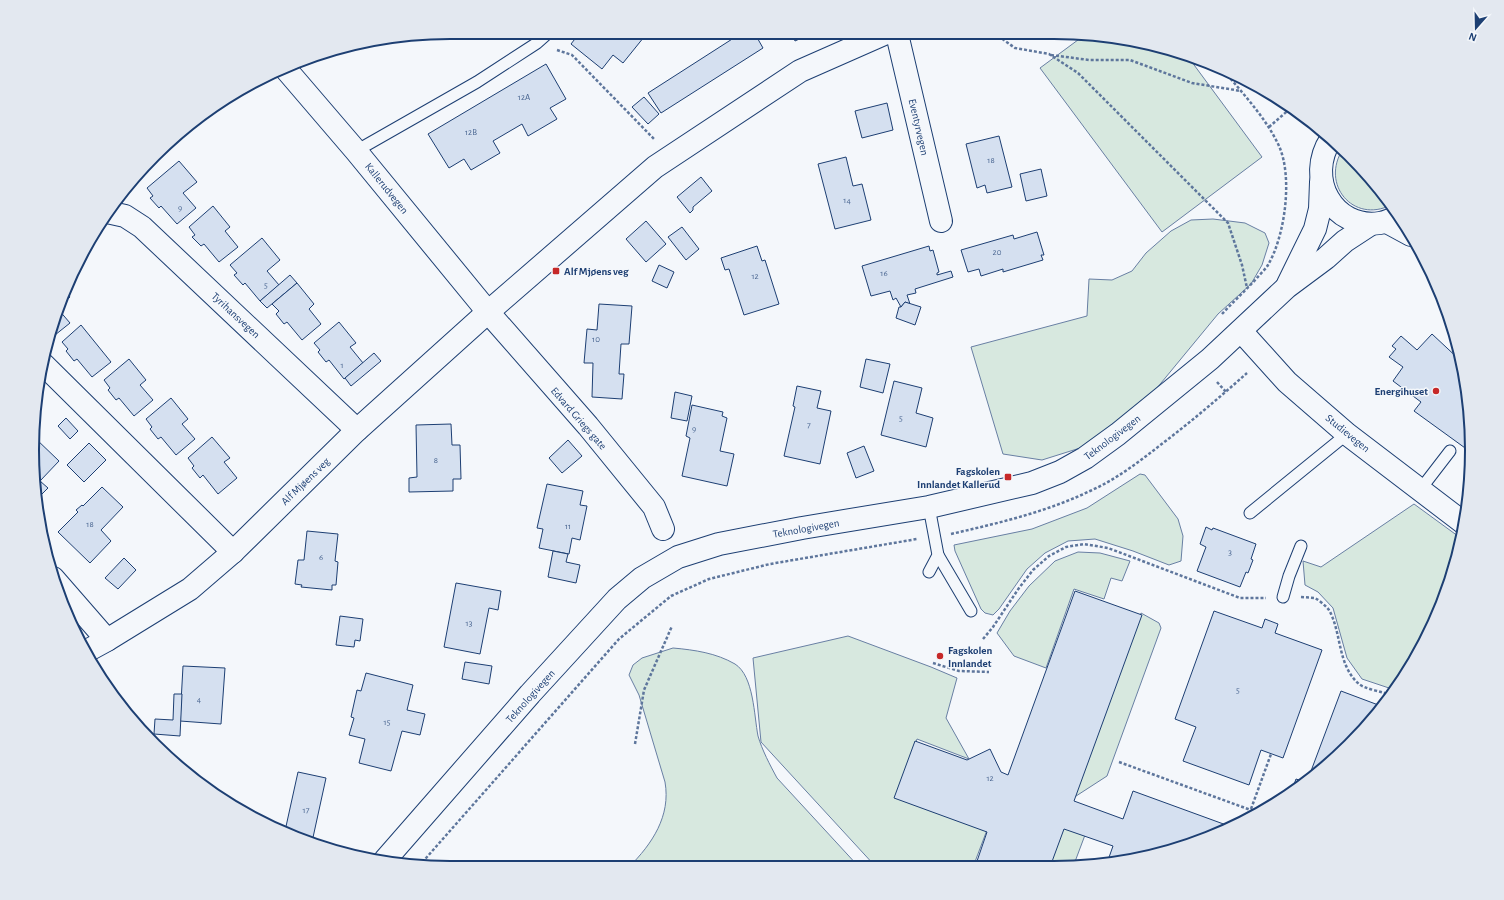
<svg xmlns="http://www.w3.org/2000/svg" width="1504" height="900" viewBox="0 0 1504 900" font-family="'Alegreya Sans',sans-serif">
<rect width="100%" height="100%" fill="#f4f7fb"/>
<!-- green -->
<g fill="#d7e8df" stroke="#687fa3">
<polygon points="1086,34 1186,54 1262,157 1162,232 1040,68"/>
<path d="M1343 149 1350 155 1391 205C1353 224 1320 184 1343 149Z"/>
<polygon points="1213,219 1245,223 1265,233 1269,243 1262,265 1251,284 1218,314 1147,400 1096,443 1042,460 1003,454 971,347 1087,316 1089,279 1112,280 1132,271 1146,253 1171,231 1191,220"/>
<polygon points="1140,474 1145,475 1178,519 1183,536 1181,561 1169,565 1133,551 1095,539 1068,541 1045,553 1027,569 999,609 993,615 985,613 981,609 955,551 954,545 1032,529 1087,508"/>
<polygon points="1414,504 1462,539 1440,610 1401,682 1395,690 1362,679 1347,658 1333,608 1318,592 1305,585 1303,561 1321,567"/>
<polygon points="1078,552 1100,553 1130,561 1122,581 1111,578 1104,599 1074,589 1046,668 1014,656 997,633 1010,611 1029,586 1055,561"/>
<polygon points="1141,613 1159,623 1161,628 1107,776 1073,798"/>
<polygon points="848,636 931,667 957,678 946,718 969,759 917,739 896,796 987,830 973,867 876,867 761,742 753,658"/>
<path d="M673 648C695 650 716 653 735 664 754 676 754 716 758 736 762 750 770 765 777 778L859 867H629C652 844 671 816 665 782L639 695 629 675 633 665 642 658Z"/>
<polygon points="1062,827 1085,835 1073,867 1048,867"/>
</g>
<!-- building -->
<g fill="#d5e0f0" stroke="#1d3f73">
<polygon points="740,34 755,34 763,48 661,113 648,93"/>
<polygon points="792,34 810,34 795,41"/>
<polygon points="578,35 641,35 644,37 623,63 613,55 602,69 571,44"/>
<polygon points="546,64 566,99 550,108 557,119 528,136 522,124 493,141 500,153 471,170 464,159 449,168 428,134"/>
<polygon points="644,97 659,114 648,124 632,107"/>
<polygon points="887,103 893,130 862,138 855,111"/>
<polygon points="999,136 1012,187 987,193 985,185 977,188 966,144"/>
<polygon points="846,157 853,186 862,184 871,220 835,229 818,164"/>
<polygon points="179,161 197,182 183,193 196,208 177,224 161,206 159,208 150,198 153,196 147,188"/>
<polygon points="1041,169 1047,196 1026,201 1020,174"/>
<polygon points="701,177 712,191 693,207 693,210 690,213 677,197"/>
<polygon points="213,206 230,227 225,231 238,247 219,262 204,244 201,246 192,237 195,235 189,227"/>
<polygon points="646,221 666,244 646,262 626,239"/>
<polygon points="682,227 699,249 686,260 668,237"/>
<polygon points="1037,232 1044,255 1041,255 1043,260 1003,272 1003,269 981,276 979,269 968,272 961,250 1013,235 1014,239"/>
<polygon points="262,238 280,260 267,271 279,285 260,301 245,283 243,285 234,275 237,273 230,265"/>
<polygon points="757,246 762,261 765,260 779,304 744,315 729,269 725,270 721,258"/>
<polygon points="929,246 930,251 933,250 939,272 937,273 937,275 951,271 953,277 915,289 916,293 907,295 910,304 905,302 901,307 896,298 893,300 890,291 871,296 862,266"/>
<polygon points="659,265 674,272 667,288 652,281"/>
<polygon points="290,275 297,283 267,308 260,301"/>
<polygon points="297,283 314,304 309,309 321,324 302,340 287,322 284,324 276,314 279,311 272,304"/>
<polygon points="66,292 70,297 58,307"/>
<polygon points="905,302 921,307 915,325 896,318 899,307 901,307"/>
<polygon points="599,304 632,306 629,344 621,344 619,374 624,374 622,399 592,397 593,363 584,363 587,329 597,330"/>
<polygon points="58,309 70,323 50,339 49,338 54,316"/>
<polygon points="339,322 356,343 350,347 363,363 344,379 329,360 326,362 318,352 320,350 314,343"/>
<polygon points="81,325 111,362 92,377 77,359 74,361 66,351 68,349 62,342"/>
<polygon points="1432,334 1462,362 1464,369 1472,453 1414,411 1421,402 1393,381 1403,367 1389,357 1396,349 1392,346 1401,336 1417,350"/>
<polygon points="374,353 381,361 351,386 345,378"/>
<polygon points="129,359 146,380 140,385 153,400 134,416 119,398 116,400 108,390 110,388 104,380"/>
<polygon points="866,359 890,364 883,393 860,387"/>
<polygon points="894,381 922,388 916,413 933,418 926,447 881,435"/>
<polygon points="797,386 821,391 817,408 831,411 820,464 784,456 795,407 793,406"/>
<polygon points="675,392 692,396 687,421 671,418"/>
<polygon points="171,398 188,419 182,424 195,439 176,455 161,437 158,439 150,429 152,427 146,419"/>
<polygon points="692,405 723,412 722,416 727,418 720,451 734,454 727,486 682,476 690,438 686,436"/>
<polygon points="66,418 78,431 70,439 58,426"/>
<polygon points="451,424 452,445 460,445 461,479 453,479 453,491 409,492 409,478 417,477 416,425"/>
<polygon points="34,437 59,461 40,481 48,488 37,499 32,450"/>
<polygon points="212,437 230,458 224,462 237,478 218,494 203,475 200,478 192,468 194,466 188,458"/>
<polygon points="568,440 582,456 562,473 549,458"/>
<polygon points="89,443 106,460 84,482 67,465"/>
<polygon points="864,446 874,471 856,478 847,453"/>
<polygon points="547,484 583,491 580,505 587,506 580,540 572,538 569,554 539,548 543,529 537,528"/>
<polygon points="102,487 123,507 101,530 111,541 90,563 58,532 78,512 76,510 82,505 83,506"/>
<polygon points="1206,527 1212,530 1213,528 1256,544 1251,559 1253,560 1248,573 1246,572 1240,587 1197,571 1206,547 1200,544"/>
<polygon points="307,531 338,534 335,561 338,562 336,585 332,585 332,590 301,587 302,585 295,584 298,560 304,560"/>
<polygon points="553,551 568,554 566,562 580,565 576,583 548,577"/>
<polygon points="124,558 136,570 118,589 105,578"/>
<polygon points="456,583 501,591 498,610 489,608 480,654 444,647"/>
<polygon points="1075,591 1142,615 1074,801 1123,819 1133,791 1229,826 1162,854 1107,863 1113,846 1064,829 1050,867 975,867 987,832 894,798 915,741 967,760 990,749 1001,772 1008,775"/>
<polygon points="1214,611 1262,628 1265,619 1278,624 1275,633 1322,650 1283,758 1261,750 1249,785 1183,761 1196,727 1175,719"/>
<polygon points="340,616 363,619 360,641 355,640 354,647 336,645"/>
<polygon points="465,662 492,666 489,684 462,679"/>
<polygon points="183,666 225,668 221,724 180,721"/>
<polygon points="366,673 413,685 407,710 425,714 420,735 402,731 391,771 359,763 365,739 349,735 354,718 351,717 357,690 361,691"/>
<polygon points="1341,691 1381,706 1330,764 1308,779"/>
<polygon points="174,694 182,694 180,736 154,734 155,719 173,720"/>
<polygon points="298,772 326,778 312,842 305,840 285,831"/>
<polygon points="1296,779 1305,782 1286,796 1288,791 1293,787"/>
</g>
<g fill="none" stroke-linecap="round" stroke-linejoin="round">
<defs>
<g id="lane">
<polyline points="356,151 477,82 537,43 546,35"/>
<polyline points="1420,490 1450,451"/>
<polyline points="929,507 938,555 929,572"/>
<polyline points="1250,513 1347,434"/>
<polyline points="938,555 971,611"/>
<polyline points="1283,597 1289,576 1301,546"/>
</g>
<g id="street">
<polyline points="897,34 941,221"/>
<polyline points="284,67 356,151 488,312 588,426 654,507 663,529"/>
<polyline points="107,212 125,216 142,227 357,430"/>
<polyline points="1288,284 1315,229 1320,209 1321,182"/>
<polyline points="1241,331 1287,382 1347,434 1465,524"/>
<polyline points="43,364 233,552"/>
<polyline points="53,578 107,640"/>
<polyline points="85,652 107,640 190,589 233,552 357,430 488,312 655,167 800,71 884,34"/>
<polyline points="385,860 530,694 617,599 642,578 678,557 719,544 802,528 929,507 1032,483 1060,472 1085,458 1118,434 1210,359 1287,287 1326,258 1345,241 1371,224"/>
</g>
<g id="secondary">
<path d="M1331 139C1305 178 1333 230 1380 223 1387 222 1393 219 1400 215"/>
<polyline points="1387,222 1411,235"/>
</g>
</defs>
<!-- lane casing -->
<use href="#lane" stroke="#1d3f73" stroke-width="13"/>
<!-- street casing -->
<use href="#street" stroke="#1d3f73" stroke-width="24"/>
<!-- secondary casing -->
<use href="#secondary" stroke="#1d3f73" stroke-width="24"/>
<!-- path -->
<g stroke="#5e769c" stroke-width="2.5" stroke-dasharray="3 2" stroke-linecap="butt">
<polyline points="994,33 1015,48 1049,54 1078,73 1228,223 1242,265 1247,288"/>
<polyline points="557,50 572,55 655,140"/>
<polyline points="1051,55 1089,60 1130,60 1192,83 1241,91"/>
<polyline points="1269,127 1292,107"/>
<path d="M1222 314C1233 302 1245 291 1256 279 1260 274 1265 270 1268 265 1285 236 1293 177 1279 146 1266 118 1244 95 1225 72"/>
<polyline points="1217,382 1226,392"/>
<path d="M951 534C999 523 1046 512 1090 491 1117 479 1140 461 1163 443 1192 421 1220 397 1247 373"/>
<path d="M1301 597 1315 598C1320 601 1326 606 1329 610 1342 633 1337 665 1359 684 1365 689 1383 692 1391 695"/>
<polyline points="983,639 993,627 1019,588 1033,570 1049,556 1066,547 1084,544 1108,548 1240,598 1266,598"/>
<polyline points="933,663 959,671 989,672"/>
<polyline points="635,744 644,690 672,626"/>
<polyline points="1119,762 1259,813"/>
<polyline points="1251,809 1271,754"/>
<polyline points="419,866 619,639 671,596 709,579 770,564 917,539"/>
</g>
<!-- lane -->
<use href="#lane" stroke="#f4f7fb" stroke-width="11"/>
<!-- street -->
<use href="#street" stroke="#f4f7fb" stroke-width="22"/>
<!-- secondary -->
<use href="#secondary" stroke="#f4f7fb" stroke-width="22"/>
</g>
<!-- markers -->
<g fill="#c62828" stroke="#f4f7fb" stroke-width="1.5">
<rect x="552" y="267" width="8" height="8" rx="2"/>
<circle cx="1436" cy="391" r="4"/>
<rect x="1004" y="473" width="8" height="8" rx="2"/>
<circle cx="940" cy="656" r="4"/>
</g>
<g text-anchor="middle" stroke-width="3" stroke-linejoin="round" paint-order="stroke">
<!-- number labels -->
<g font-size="9" fill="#4b6792">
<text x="524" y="100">12A</text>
<text x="471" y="135">12B</text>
<text x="991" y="163">18</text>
<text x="847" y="203">14</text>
<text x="180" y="211">9</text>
<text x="997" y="255">20</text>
<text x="884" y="276">16</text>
<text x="755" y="279">12</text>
<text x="266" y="288">5</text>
<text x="596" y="342">10</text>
<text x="342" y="368">1</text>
<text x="901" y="421">5</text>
<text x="809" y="428">7</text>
<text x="694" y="432">9</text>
<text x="436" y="463">8</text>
<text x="90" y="527">18</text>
<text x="568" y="529">11</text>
<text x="1230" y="555">3</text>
<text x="321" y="560">6</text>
<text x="469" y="626">13</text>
<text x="1238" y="693">5</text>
<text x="199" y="702">4</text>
<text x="387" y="725">15</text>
<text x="990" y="781">12</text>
<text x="306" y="813">17</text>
</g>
<!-- street labels -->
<g font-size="11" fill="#1d3f73" stroke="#f4f7fb">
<text transform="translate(919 127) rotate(77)" y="4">Eventyrvegen</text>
<text transform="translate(387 188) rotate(51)" y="4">Kallerudvegen</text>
<text transform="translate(236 315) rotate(43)" y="4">Tyrihansvegen</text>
<text transform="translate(579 418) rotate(49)" y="4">Edvard Griegs gate</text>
<text transform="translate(1348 433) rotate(39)" y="4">Studievegen</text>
<text transform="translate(1112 437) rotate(-37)" y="4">Teknologivegen</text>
<text transform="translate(305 481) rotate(-44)" y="4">Alf Mjøens veg</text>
<text transform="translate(806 528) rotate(-10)" y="4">Teknologivegen</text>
<text transform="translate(530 696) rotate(-48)" y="4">Teknologivegen</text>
</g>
<!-- poi labels -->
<g font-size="11" font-weight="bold" fill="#1d3f73" stroke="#f4f7fb" text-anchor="start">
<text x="564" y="275">Alf Mjøens veg</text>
<text x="1428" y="395" text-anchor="end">Energihuset</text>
<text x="1000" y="475" text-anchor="end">Fagskolen<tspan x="1000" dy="13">Innlandet Kallerud</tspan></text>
<text x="948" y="654">Fagskolen<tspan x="948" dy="13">Innlandet</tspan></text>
</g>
</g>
<!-- crop -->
<path d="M0 0H1504V900H0ZM450 39H1054A411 411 0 0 1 1465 450V450A411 411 0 0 1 1054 861H450A411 411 0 0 1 39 450V450A411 411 0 0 1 450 39Z" fill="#e3e8f0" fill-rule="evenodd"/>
<path fill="none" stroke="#1d3f73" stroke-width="2" d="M450 39H1054A411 411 0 0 1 1465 450V450A411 411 0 0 1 1054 861H450A411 411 0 0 1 39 450V450A411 411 0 0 1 450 39Z"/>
<!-- north arrow -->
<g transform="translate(1476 28) rotate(200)" stroke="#f4f7fb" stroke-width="3" paint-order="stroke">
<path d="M0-3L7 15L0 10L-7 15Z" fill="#1d3f73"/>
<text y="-6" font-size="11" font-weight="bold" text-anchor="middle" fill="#1d3f73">N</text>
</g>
</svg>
